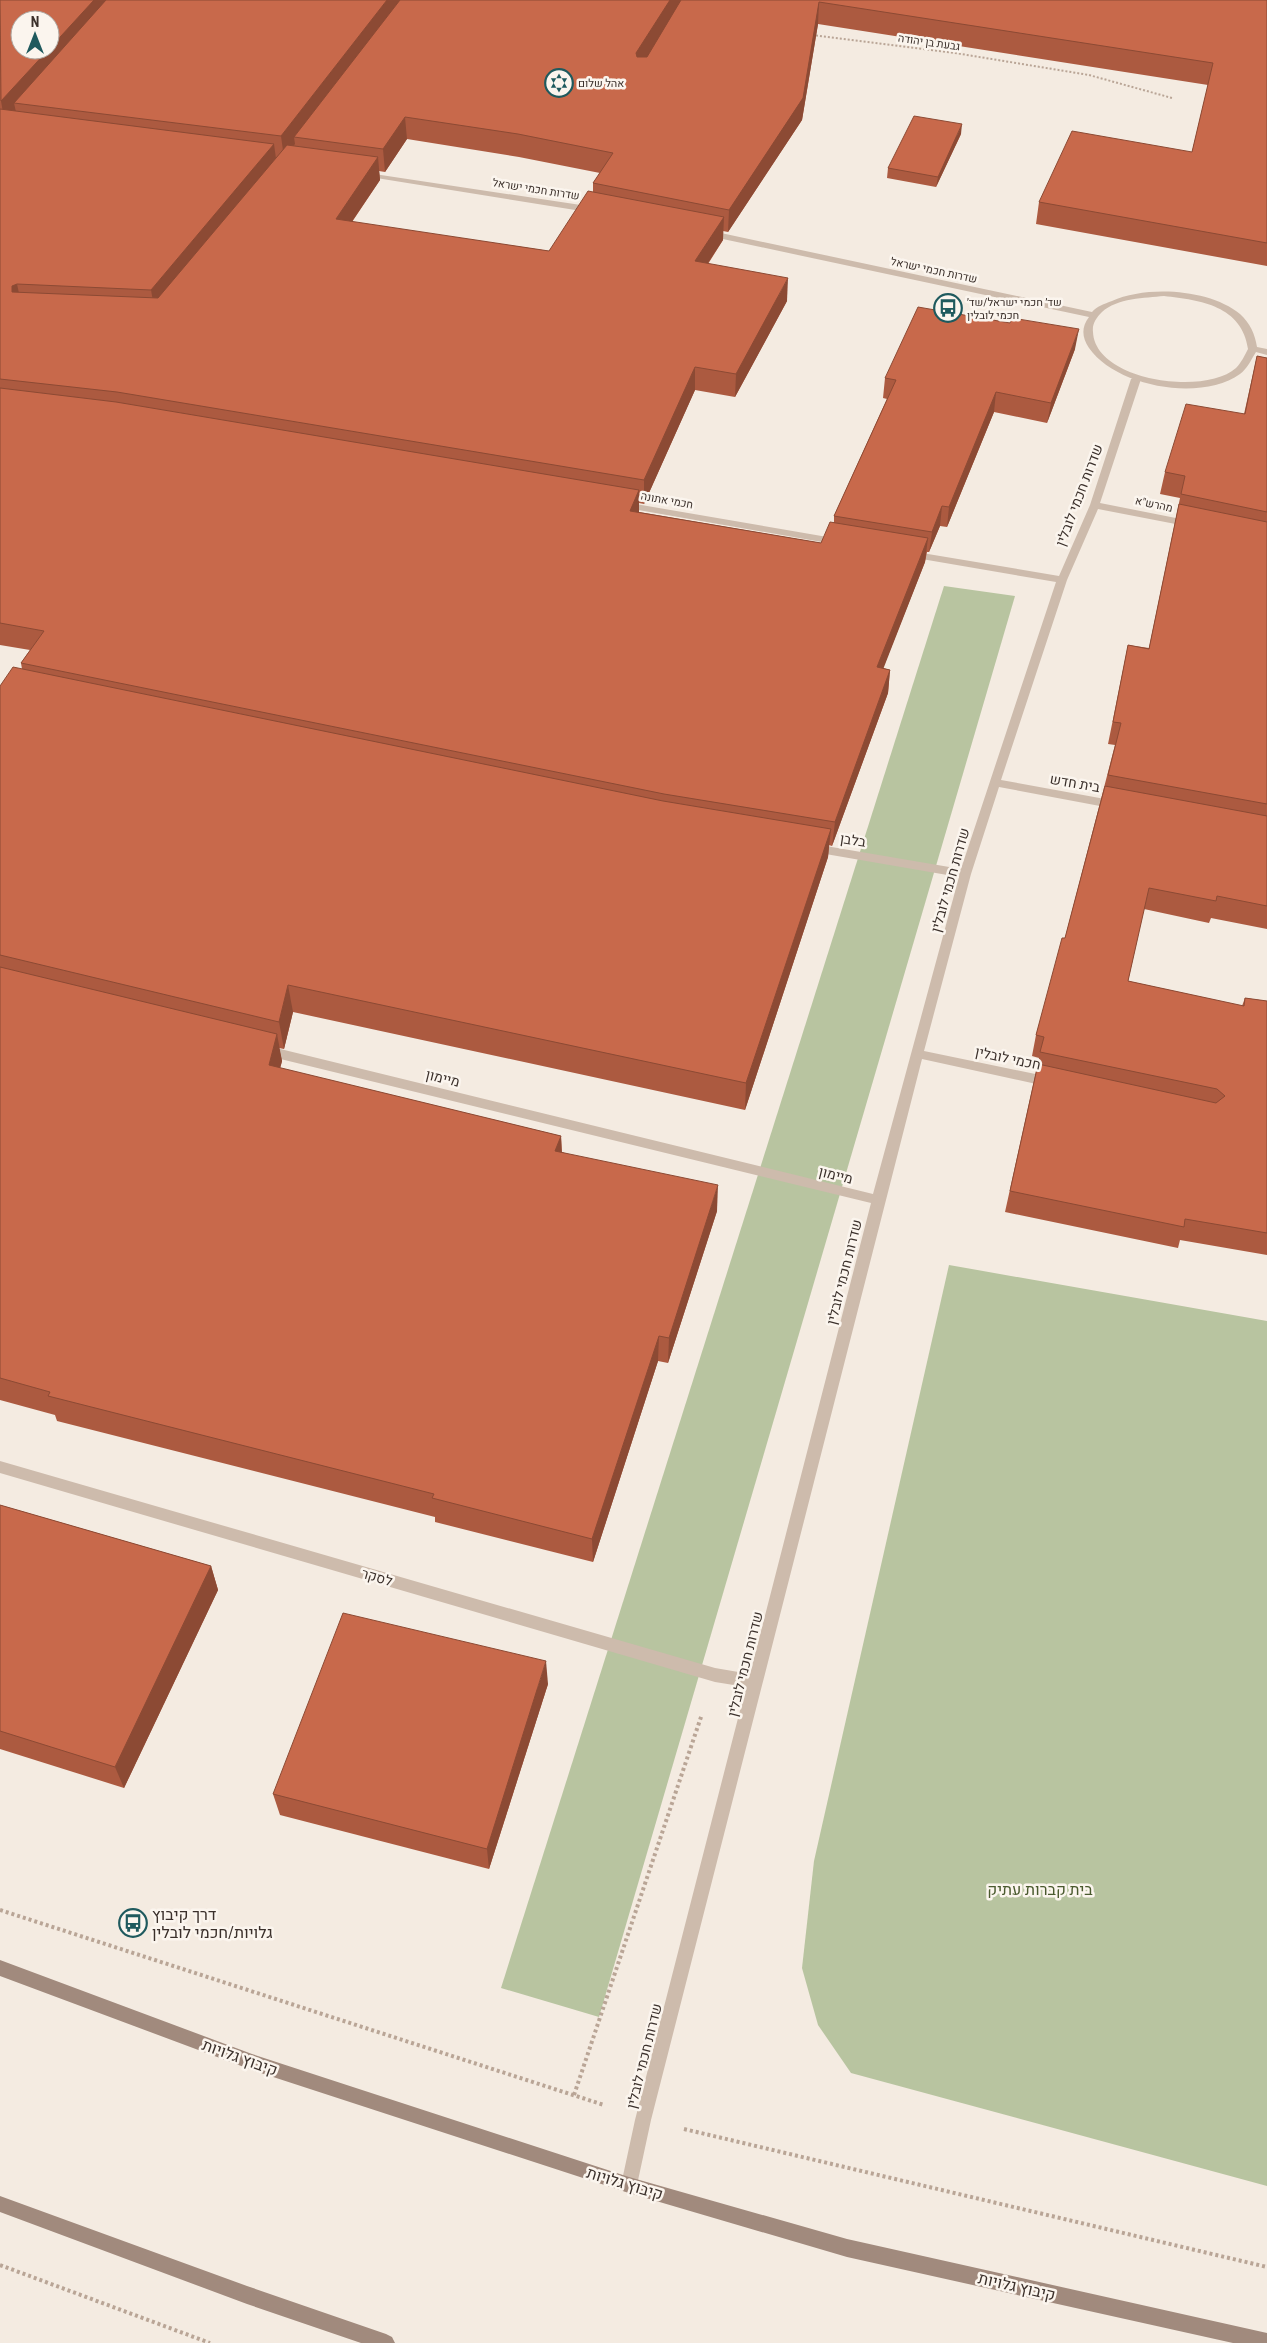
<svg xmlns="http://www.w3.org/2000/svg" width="1267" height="2343" viewBox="0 0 1267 2343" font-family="'Roboto Condensed',Heebo,sans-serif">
<rect width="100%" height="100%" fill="#f4ebe1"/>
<!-- green -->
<g fill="#b8c4a0">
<polygon points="944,586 1015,596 599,2017 501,1988"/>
<polygon points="949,1265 1267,1321 1267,2186 851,2073 818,2025 802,1968 814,1861"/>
</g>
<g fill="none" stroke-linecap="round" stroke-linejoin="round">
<!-- path-far1 -->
<polyline stroke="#b9a596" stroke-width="2" stroke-dasharray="2 2" stroke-linecap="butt" points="812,35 955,53 1089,75 1172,98"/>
<!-- path -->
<g stroke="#b9a596" stroke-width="4" stroke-dasharray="3 3" stroke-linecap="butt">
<polyline points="0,1910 604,2105"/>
<polyline points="574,2095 702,1714"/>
<polyline points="684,2129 1267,2267"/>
<polyline points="0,2265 210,2343"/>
</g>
<!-- minor -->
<g fill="#cdbbac" fill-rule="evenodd">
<polygon points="1136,376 1141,379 1100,503 1191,521 1196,524 1191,527 1098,509 1067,580 1001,780 1116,801 1121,805 1116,809 999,787 971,874 924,1051 1050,1077 1056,1082 1050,1087 922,1059 651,2120 637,2185 635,2191 629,2193 623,2191 621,2185 635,2120 746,1687 715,1682 0,1473 0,1461 715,1668 750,1674 871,1203 264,1055 258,1050 264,1045 873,1194 959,877 814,852 808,848 814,844 961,869 1056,582 910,557 905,554 910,551 1059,576 1090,505 1131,379"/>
<polygon points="624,502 839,539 844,542 839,545 621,507 621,503"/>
</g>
<!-- tertiary -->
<g fill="#cdbbac" fill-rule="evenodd">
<polygon points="361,172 594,207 598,210 594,213 364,176 361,176"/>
<path d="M707 230 1092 312C1097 306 1104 304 1112 301 1147 285 1210 289 1240 314 1250 323 1255 334 1257 347L1267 349V355L1256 352C1251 360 1247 369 1240 374 1201 402 1116 387 1089 348 1082 338 1081 327 1089 317L704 235 703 233ZM1164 296C1201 300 1242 306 1248 349 1245 355 1241 363 1236 368 1205 396 1095 381 1093 332 1092 324 1096 318 1102 312 1117 298 1145 298 1164 296Z"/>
</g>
<!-- secondary -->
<g fill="#a18a7d" fill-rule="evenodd">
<polygon points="0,1960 252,2054 629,2177 847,2239 1267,2333 1267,2343 1233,2343 847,2257 629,2193 252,2070 0,1976"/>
<polygon points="0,2196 247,2286 386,2334 392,2337 395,2343 361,2343 247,2304 0,2212"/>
</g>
</g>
<!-- wall -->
<g fill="#ac5a40" fill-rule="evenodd">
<path d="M0 0H1267V266L1036 224 1039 202 1192 152 1208 85 818 24 802 120 728 232 723 231V240L708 264 787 301 735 397 695 390 644 504 639 503V512L821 543 834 522V516L887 399 883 398 885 378 1075 349 1047 423 994 412 947 527 940 526 929 552H927L925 562 883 668 890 670 888 693 832 846 829 845 828 857 745 1110 293 1012 284 1049 279 1048 282 1061 280 1068 561 1136 562 1152 717 1211 668 1363 658 1361 593 1562 435 1522V1517L57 1421 55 1415 0 1400V686L22 669 21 663 30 650 0 645ZM407 139 519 157 600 173 593 183V192L549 251 352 222 380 180 379 171 385 172Z"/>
<polygon points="961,134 936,187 887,178 888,168"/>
<polygon points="1257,356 1267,358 1267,929 1211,918 1209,923 1144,909 1128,981 1242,1006 1245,998 1267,1001 1267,1255 1180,1240 1178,1248 1005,1212 1039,1058 1032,1056 1036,1035 1065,938 1115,745 1108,744 1128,645 1149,648 1180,498 1160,494 1165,472 1244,414"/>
<polygon points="0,1505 211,1566 218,1590 124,1788 0,1749"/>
<polygon points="548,1684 489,1869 280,1815 273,1794"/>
</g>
<!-- shaded-wall -->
<g fill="#8c4a34">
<polygon points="94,0 117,0 14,103 16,112 5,124 1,101 48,50 50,50 50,48"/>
<polygon points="387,0 406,0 294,137 295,144 284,158 281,136"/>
<polygon points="670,0 684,0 636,75 636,53"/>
<polygon points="819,2 818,24 802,120 728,232 729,210"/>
<polygon points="405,117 407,139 385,172 383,149"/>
<polygon points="962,124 961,134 936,187 938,177"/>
<polygon points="274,144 277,166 155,313 151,290"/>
<polygon points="378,157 380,180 338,242 336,219"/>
<polygon points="724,217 723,240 694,284 695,261"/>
<polygon points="788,278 787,301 735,397 736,374"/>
<polygon points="17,284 22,307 12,292 12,286"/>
<polygon points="1079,329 1075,349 1047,423 1051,403"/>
<polygon points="695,367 695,390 644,504 644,480"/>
<polygon points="996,392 994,412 947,527 949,507"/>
<polygon points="639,490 639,513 630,511"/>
<polygon points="942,506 940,526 929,552 932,532"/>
<polygon points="928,538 925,562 875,690 877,667"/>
<polygon points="890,670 888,693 832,846 835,822"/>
<polygon points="831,829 828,857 745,1110 746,1083"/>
<polygon points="288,985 293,1012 284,1049 279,1022"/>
<polygon points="277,1034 282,1061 274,1092 269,1065"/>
<polygon points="561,1136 562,1162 555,1151"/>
<polygon points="718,1185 717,1211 668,1363 669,1338"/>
<polygon points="659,1336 658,1361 593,1562 592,1539"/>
<polygon points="211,1566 218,1590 124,1788 115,1767"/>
<polygon points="546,1661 548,1684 489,1869 487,1849"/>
</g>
<!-- building -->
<g fill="#c8694b" stroke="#8c4a34">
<polygon points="0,0 94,0 50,48 50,20 20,20 20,50 48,50 1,101"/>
<polygon points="106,0 387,0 281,136 14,103"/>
<polygon points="400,0 670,0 636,53 637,57 647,57 681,0 1267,0 1267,243 1039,202 1072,131 1192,152 1213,63 819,2 803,98 729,210 593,183 613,153 518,134 405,117 383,149 294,137"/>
<polygon points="0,109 274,144 151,290 17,284 12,286 12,292 158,298 287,145 378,157 336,219 549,251 588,191 724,217 695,261 788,278 736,374 695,367 644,480 117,392 0,379"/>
<polygon points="914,116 962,124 938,177 888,168"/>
<polygon points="918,307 1010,323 1012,318 1079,329 1051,403 996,392 949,507 942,506 932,532 834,516 896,380 885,378"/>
<polygon points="1257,356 1267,358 1267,512 1181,494 1185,476 1165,472 1186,404 1245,414"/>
<polygon points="0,388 116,402 639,490 630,511 821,543 830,522 928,538 877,667 890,670 835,822 664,794 21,663 44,631 0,623"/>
<polygon points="1179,504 1267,522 1267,804 1108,775 1121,723 1113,722 1128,645 1149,649"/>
<polygon points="13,667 663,801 831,829 746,1083 288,985 279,1022 0,955 0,686"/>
<polygon points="1105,786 1267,816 1267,906 1217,896 1216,901 1149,888 1128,981 1244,1006 1245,998 1267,1001 1267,1233 1185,1219 1184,1227 1010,1191 1038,1064 1216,1103 1225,1096 1217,1089 1040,1052 1044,1037 1036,1035 1062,938 1065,938"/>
<polygon points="0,967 277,1034 269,1065 561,1136 555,1151 718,1185 669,1338 659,1336 592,1539 432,1498 434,1494 48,1396 50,1392 0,1378"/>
<polygon points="0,1505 211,1566 115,1767 0,1731"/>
<polygon points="343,1613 546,1661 487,1849 273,1794"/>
</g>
<!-- icons -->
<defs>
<symbol id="synagogue-ring" viewBox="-11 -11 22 22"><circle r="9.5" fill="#fbf5ee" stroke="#1f5a5e" stroke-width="1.5"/><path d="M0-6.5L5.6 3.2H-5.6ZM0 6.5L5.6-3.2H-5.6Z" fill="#1f5a5e"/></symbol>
<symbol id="bus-ring" viewBox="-11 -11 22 22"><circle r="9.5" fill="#fbf5ee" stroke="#1f5a5e" stroke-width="1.5"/><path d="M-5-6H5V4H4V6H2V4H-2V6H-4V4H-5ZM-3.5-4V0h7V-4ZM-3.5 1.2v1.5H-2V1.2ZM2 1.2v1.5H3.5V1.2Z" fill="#1f5a5e"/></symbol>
</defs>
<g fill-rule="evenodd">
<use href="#synagogue-ring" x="543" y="67" width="32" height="32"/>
<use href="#bus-ring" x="932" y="292" width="32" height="32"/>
<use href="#bus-ring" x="117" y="1907" width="32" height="32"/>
</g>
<g text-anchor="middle" stroke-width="5" stroke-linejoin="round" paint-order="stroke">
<!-- far-street labels -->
<g font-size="11" fill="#3b302b" stroke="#fbf5ee">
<text transform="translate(929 42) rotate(8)" y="4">גבעת בן יהודה</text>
<text transform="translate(536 189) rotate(9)" y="4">שדרות חכמי ישראל</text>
<text transform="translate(934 270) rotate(12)" y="4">שדרות חכמי ישראל</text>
<text transform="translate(667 500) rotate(10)" y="4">חכמי אתונה</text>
<text transform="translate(1154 504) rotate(12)" y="4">מהרש"א</text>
</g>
<!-- far-poi labels -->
<g font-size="11" fill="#3b302b" stroke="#fbf5ee" text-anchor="start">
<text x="578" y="87">אהל שלום</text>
<text x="967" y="306">שד׳ חכמי ישראל/שד׳<tspan x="967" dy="13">חכמי לובלין</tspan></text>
</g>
<!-- street labels -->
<g font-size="14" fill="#3b302b" stroke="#fbf5ee">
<text transform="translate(1079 495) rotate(-69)" y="5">שדרות חכמי לובלין</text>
<text transform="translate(1075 783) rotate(10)" y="5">בית חדש</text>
<text transform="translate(853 840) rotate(9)" y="5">בלבן</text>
<text transform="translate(950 880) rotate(-74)" y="5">שדרות חכמי לובלין</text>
<text transform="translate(1008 1058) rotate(12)" y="5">חכמי לובלין</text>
<text transform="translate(443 1078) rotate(14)" y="5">מיימון</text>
<text transform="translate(836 1175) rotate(14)" y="5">מיימון</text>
<text transform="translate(844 1272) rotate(-76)" y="5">שדרות חכמי לובלין</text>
<text transform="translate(377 1577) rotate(16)" y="5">לסקר</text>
<text transform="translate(745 1664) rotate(-76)" y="5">שדרות חכמי לובלין</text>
<text transform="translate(644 2056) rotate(-76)" y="5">שדרות חכמי לובלין</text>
</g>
<!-- near-park labels -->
<g font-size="16" fill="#4a5a2e" stroke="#fbf5ee">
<text x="1040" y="1895">בית קברות עתיק</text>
</g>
<!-- near-poi labels -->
<g font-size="16" fill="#3b302b" stroke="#fbf5ee" text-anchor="start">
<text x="152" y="1920">דרך קיבוץ<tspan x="152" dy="18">גלויות/חכמי לובלין</tspan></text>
</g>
<!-- near-street labels -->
<g font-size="16" fill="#3b302b" stroke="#fbf5ee">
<text transform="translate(240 2057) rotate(20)" y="6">קיבוץ גלויות</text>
<text transform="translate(625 2183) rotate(17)" y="6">קיבוץ גלויות</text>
<text transform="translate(1017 2286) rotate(13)" y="6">קיבוץ גלויות</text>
</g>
</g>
<!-- north arrow -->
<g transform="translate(35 35)"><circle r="24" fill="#fbf5ee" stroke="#aea6a0"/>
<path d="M0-4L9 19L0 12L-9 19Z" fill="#1f5a5e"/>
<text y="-8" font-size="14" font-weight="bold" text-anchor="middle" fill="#3b302b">N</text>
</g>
</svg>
